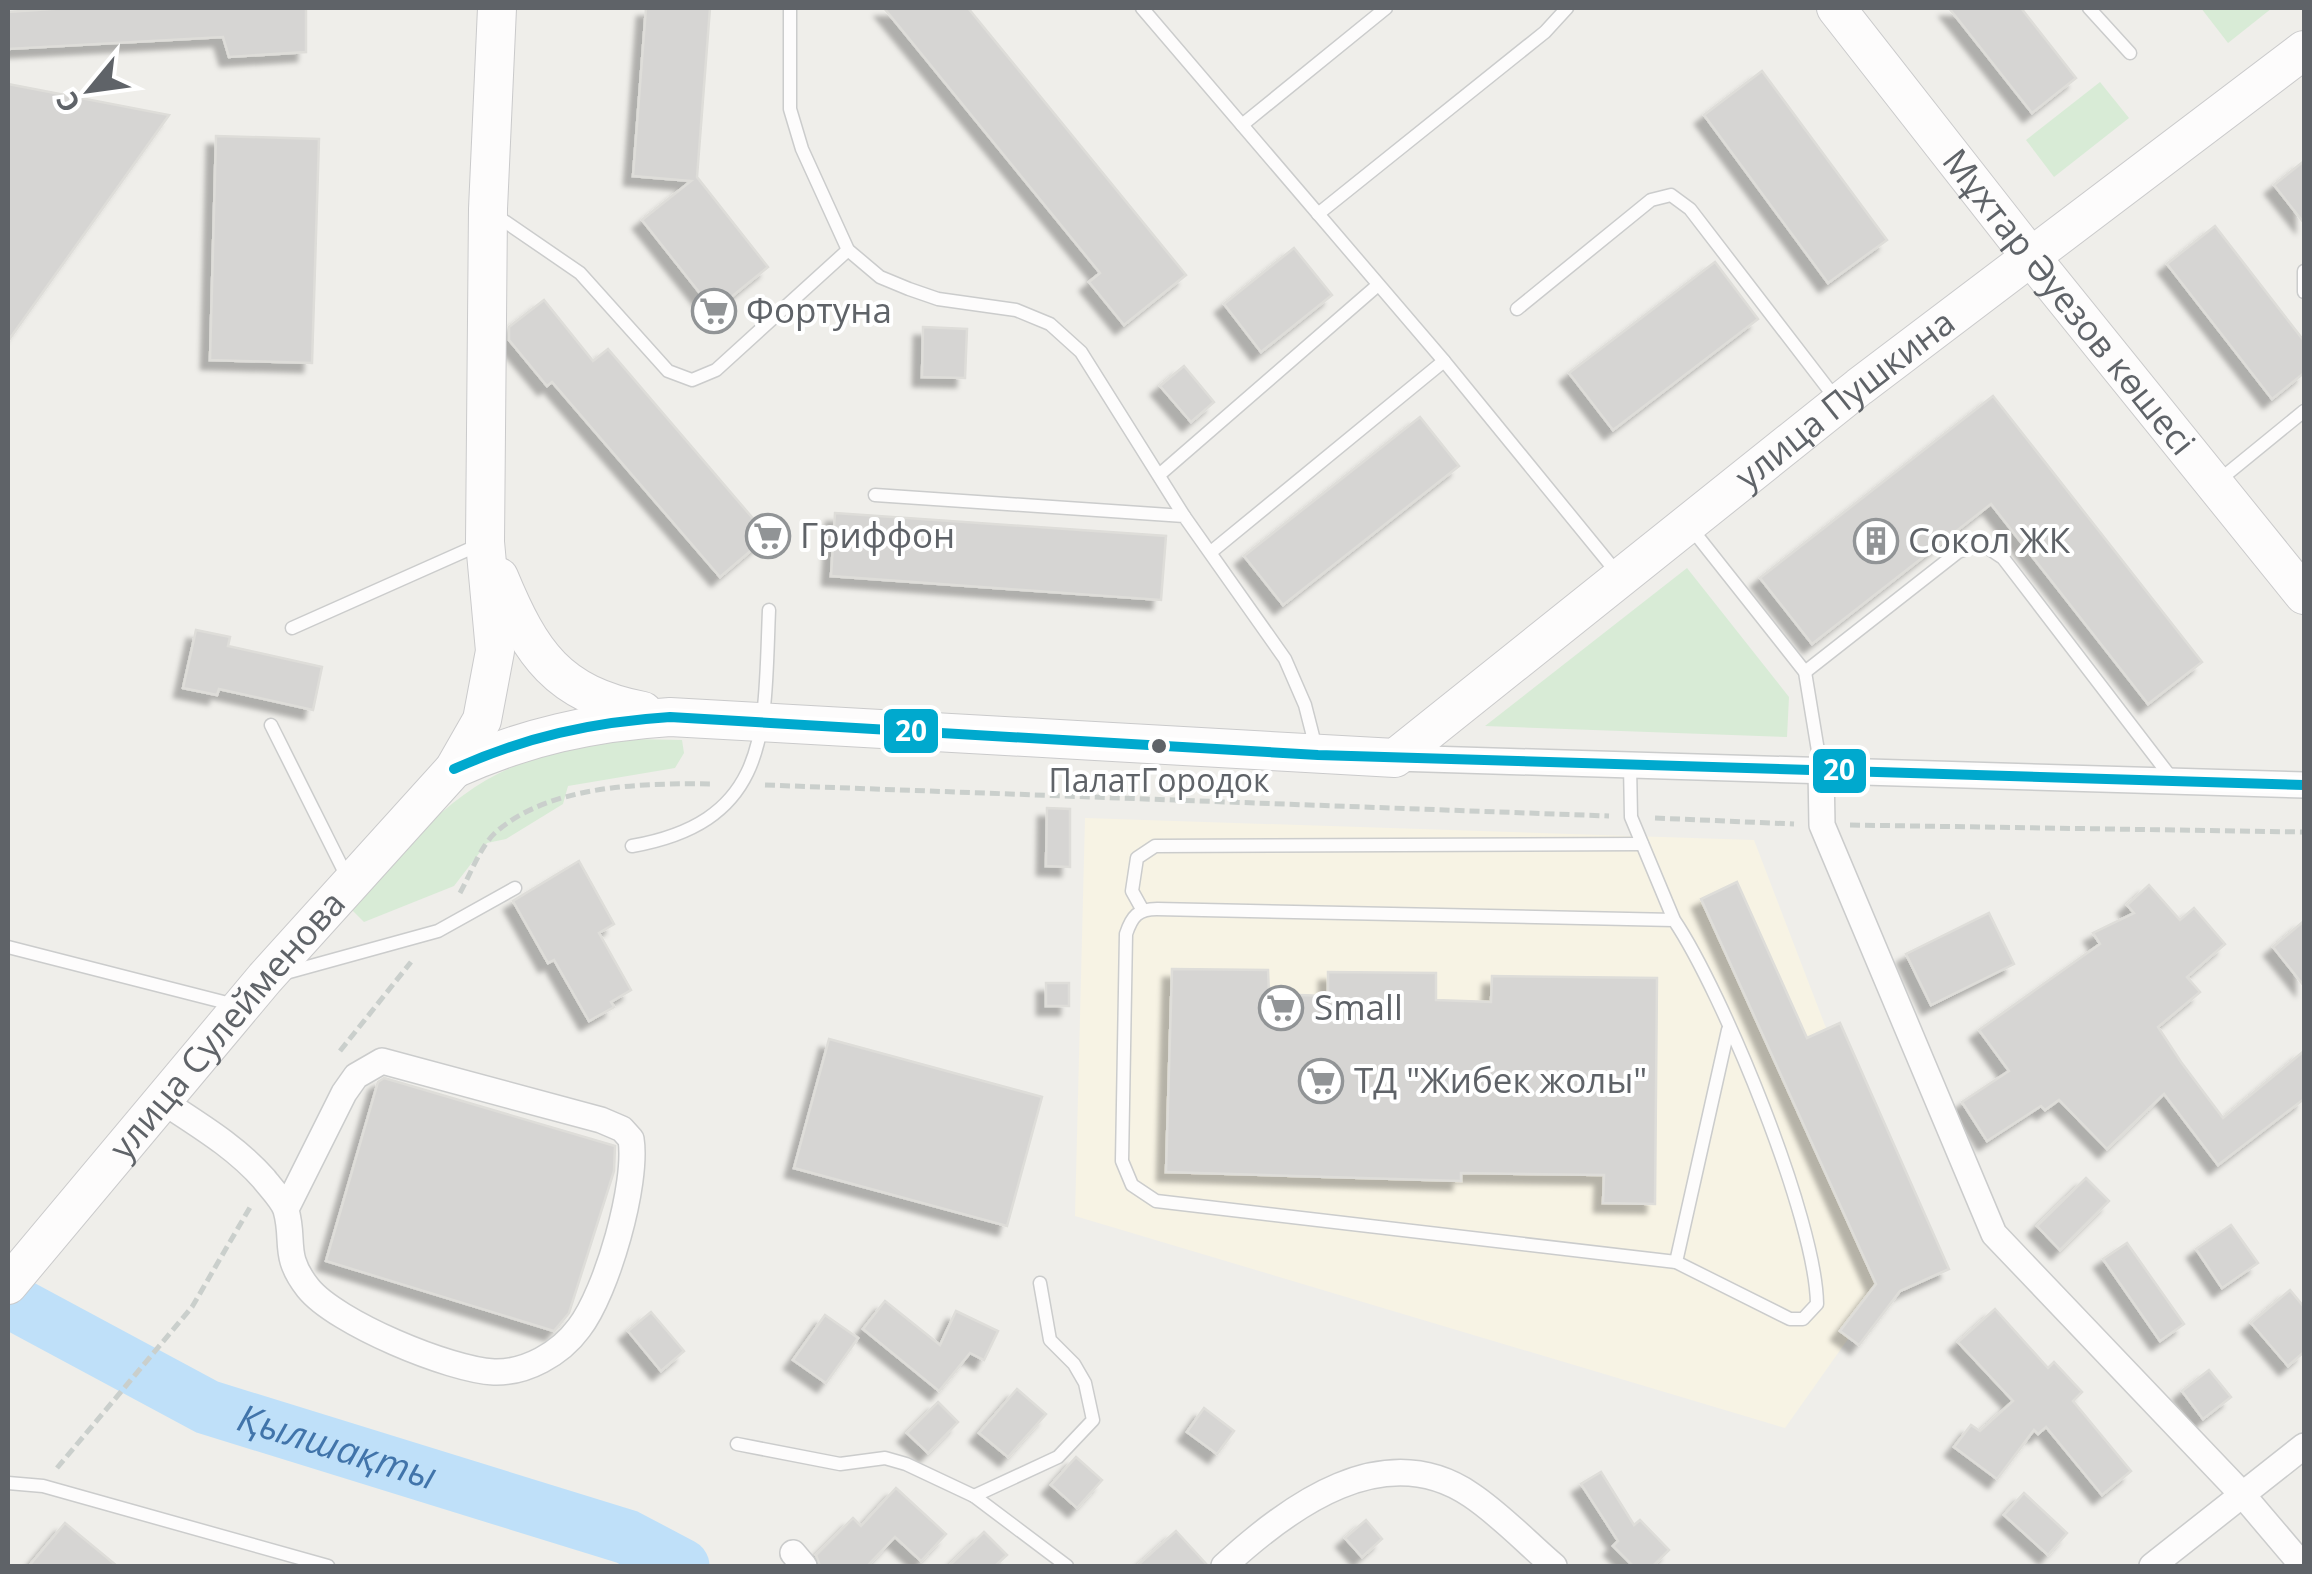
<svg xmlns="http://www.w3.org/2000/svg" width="2312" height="1574" viewBox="0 0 2312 1574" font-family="'Open Sans',sans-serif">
<defs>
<filter id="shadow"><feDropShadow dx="-9" dy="9" stdDeviation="2.5" flood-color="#0004"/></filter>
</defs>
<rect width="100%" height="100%" fill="#efeeea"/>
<!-- commercial -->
<polygon fill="#f7f3e4" points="1085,818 1754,840 1911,1250 1785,1428 1075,1216"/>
<!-- green -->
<g fill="#d8ebd6">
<polygon points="2201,8 2272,8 2228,43"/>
<polygon points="2100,82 2129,118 2054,177 2026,140"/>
<polygon points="1687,568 1789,697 1787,737 1485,726"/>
<path d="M633 739 682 740 684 753 675 768 568 786 563 804 506 839 487 843 454 886 364 922 350 908C398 855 450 790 520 764 556 750 595 745 633 739Z"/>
</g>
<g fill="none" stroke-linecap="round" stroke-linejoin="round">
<!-- river -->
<path stroke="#bfe0f9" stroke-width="55" id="s1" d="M8 1300 207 1407 627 1537 682 1566"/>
</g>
<!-- building -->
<g fill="#d6d5d3" stroke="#deddd9" stroke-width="2.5" filter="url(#shadow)">
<polygon points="66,8 306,8 306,52 229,57 223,37 8,49 8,12"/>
<polygon points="646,8 710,8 697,177 768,267 714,311 642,220 691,181 633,176"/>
<polygon points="884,8 968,8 1186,275 1124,325 1089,282 1100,273"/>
<polygon points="1949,8 2021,8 2076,78 2032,113"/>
<polygon points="1762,71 1887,240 1828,283 1704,115"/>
<polygon points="8,84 169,115 8,341"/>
<polygon points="216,136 319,139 312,363 210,360"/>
<polygon points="2304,161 2304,223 2274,185"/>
<polygon points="2215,226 2304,341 2304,373 2272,399 2167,264"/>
<polygon points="1294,248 1332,295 1261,352 1224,304"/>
<polygon points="1715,262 1758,319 1613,430 1569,373"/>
<polygon points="544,300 593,361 608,349 768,536 720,577 552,382 547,386 509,340 509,327"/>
<polygon points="923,327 967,329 965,378 922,377"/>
<polygon points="1184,366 1214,402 1191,422 1160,386"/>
<polygon points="1993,396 2202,662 2148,704 1991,504 1812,644 1760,578"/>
<polygon points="1420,417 1459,466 1283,605 1244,556"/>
<polygon points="835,513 1166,536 1161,600 831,576"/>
<polygon points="196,630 230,637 228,646 322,667 313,710 219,689 217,695 183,688"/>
<polygon points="1047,808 1070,809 1070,867 1046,866"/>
<polygon points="579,861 614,924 599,933 631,990 611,1002 614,1007 589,1021 554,960 548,963 513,901"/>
<polygon points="1737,882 1807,1038 1840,1023 1949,1269 1900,1291 1859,1345 1840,1331 1876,1284 1701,899"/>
<polygon points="2149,885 2180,920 2194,908 2225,944 2187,977 2200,992 2158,1027 2181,1062 2223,1118 2304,1051 2304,1099 2218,1165 2164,1094 2107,1149 2059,1100 2045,1110 2041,1106 1987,1141 1962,1102 2009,1071 1979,1030 2100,944 2093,933 2134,913 2127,905"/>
<polygon points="1989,913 2014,964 1931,1005 1906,954"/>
<polygon points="2304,921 2304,986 2273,947"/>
<polygon points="1172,969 1268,970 1269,994 1328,996 1328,972 1436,973 1436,1000 1491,1002 1492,976 1657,978 1655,1204 1603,1203 1604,1175 1461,1173 1461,1181 1166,1172"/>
<rect x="1046" y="983" width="23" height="23"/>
<polygon points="829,1039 1042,1097 1007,1226 794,1168"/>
<polygon points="384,1078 615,1146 614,1171 569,1313 554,1331 326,1261 378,1082"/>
<polygon points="2086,1178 2109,1201 2060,1250 2037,1226"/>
<polygon points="2231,1225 2258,1263 2222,1288 2196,1249"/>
<polygon points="2127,1243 2184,1324 2160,1341 2103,1259"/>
<polygon points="2290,1290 2304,1307 2304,1352 2288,1366 2251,1323"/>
<polygon points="885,1301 940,1345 956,1311 998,1331 984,1360 970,1353 939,1391 863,1329"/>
<polygon points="1995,1309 2048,1368 2054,1362 2082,1392 2073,1401 2131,1471 2102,1495 2046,1427 2038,1434 2034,1430 1997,1479 1954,1447 1971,1425 1980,1431 2013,1401 1958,1342"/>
<polygon points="651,1312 684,1351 661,1371 628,1331"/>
<polygon points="825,1315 858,1338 826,1383 793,1360"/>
<polygon points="2209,1370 2231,1397 2203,1419 2182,1391"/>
<polygon points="1017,1389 1046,1414 1008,1457 979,1433"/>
<polygon points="938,1402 958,1422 928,1453 907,1433"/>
<polygon points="1204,1408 1234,1431 1217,1454 1187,1432"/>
<polygon points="1076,1457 1102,1480 1077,1508 1051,1485"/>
<polygon points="1601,1472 1634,1525 1640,1520 1669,1550 1653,1566 1633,1566 1613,1546 1618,1541 1581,1484"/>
<polygon points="896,1488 946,1534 921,1561 895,1537 867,1566 820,1566 816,1555 853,1518 861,1526"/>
<polygon points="2024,1493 2067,1533 2048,1555 2004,1515"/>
<polygon points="1366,1520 1382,1539 1362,1557 1345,1538"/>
<polygon points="65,1523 117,1566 29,1566"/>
<polygon points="1176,1531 1208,1566 1137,1566"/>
<polygon points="984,1532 1007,1555 995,1566 949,1566"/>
</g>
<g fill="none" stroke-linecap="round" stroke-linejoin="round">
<defs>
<g id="lane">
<polyline points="790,8 790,109 802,149 848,250 880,277 909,289 938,299 1016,310 1050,324 1081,352 1184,516"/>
<polyline points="1142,8 1444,361 1618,574"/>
<polyline points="2089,8 2130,53"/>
<polyline points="1242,125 1386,8"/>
<polyline points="494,214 580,273 668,371 692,380 716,370 848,250"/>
<polyline points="1318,214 1545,32 1567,8"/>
<polyline points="2304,271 2304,292"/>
<polyline points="1517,309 1651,200 1671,195 1690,209 1836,399"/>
<polyline points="1159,475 1378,285"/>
<polyline points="2217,482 2304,411"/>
<polyline points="875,495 1184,516 1285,659 1305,705 1316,748"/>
<polyline points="1691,528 1805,672 1821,769"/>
<polyline points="1211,552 1444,361"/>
<polyline points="292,628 483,543"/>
<polyline points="1805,672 1958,552 1982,544 2003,558 2173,780"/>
<polyline points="271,725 348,879"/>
<path d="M1630 765 1631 817 1674 920 1157 909C1138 909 1132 916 1126 934L1122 1161 1132 1185 1156 1201 1676 1262 1790 1319H1803L1817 1304C1816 1219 1723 993 1674 920"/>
<path d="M632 846C773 821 764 728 769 610"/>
<polyline points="1142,909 1132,891 1137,858 1155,846 1642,844"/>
<polyline points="8,947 235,1005"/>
<polyline points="282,974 438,931 515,888"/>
<polyline points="1676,1262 1728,1030"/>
<polyline points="737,1444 840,1464 885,1458 906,1464 974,1496 1067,1566"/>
<polyline points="8,1483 43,1486 328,1566"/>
<polyline points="974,1496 1058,1457 1093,1420 1085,1383 1074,1364 1050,1340 1040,1283"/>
</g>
<g id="street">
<polyline points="1395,758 2304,785"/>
<polyline points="1821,769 1822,825 1994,1234 2241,1493 2303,1566"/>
<path d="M161 1100C197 1124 235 1146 264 1179 270 1187 283 1200 286 1210 295 1242 282 1255 308 1288 336 1323 450 1370 494 1372 526 1373 560 1354 579 1328 607 1292 638 1183 631 1139L622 1129 601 1120 382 1061 356 1076 344 1093 286 1209"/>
<polyline points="793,1553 804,1566"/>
<path d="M1224 1566C1289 1506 1384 1436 1471 1495 1501 1515 1527 1543 1554 1566"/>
<polyline points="2152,1566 2304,1446"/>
</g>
<g id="secondary">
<path id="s2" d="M1836 8 2031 257 2304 595"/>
<path d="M499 577C531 654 557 694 643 711"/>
<path id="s3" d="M454 769C525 737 592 722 670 717L1395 758 1859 387 2304 50"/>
<path id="s4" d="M8 1285 265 978 454 769 482 720 495 651 485 542 488 209 497 8"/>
</g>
</defs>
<!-- lane casing -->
<use href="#lane" stroke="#cbcccc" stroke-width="15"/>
<!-- street casing -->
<use href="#street" stroke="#cbcccc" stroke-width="28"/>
<!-- secondary casing -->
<use href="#secondary" stroke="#cacacb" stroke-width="40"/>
<!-- path -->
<g stroke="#cacfcc" stroke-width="5" stroke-dasharray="10 5" stroke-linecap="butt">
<polyline points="765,785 1609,816"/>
<polyline points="1655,818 1794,824"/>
<polyline points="1850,825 2304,832"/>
<path d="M460 893C470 875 481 845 496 832 551 784 645 783 714 784"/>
<polyline points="340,1051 411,962"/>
<polyline points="57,1468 192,1307 252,1204"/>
</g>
<!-- lane -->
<use href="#lane" stroke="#fdfcfc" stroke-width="12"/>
<!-- street -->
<use href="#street" stroke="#fdfcfc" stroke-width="25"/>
<!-- secondary -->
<use href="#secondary" stroke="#fdfcfc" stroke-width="38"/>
<defs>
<path id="bus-1" d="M454 769C525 737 592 722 670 717L1318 755 2304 785"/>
</defs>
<!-- bus-1 casing -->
<use href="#bus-1" stroke="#fff" stroke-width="18"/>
<!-- bus-1 -->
<use href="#bus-1" stroke="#00a9ce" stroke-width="10"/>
</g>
<!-- icons -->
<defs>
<symbol id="supermarket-ring" viewBox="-11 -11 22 22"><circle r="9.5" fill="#fff" stroke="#919496" stroke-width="1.5"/><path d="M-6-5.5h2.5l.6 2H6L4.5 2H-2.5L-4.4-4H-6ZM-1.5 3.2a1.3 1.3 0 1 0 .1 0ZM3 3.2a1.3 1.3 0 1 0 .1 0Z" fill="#919496"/></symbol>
<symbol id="building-ring" viewBox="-11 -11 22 22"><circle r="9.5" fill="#fff" stroke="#919496" stroke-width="1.5"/><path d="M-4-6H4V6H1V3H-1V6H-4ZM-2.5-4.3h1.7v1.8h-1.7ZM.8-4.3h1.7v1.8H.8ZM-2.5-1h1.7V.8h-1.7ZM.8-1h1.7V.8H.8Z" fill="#919496"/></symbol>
</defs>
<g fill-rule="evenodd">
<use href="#supermarket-ring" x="689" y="286" width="50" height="50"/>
<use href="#supermarket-ring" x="743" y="511" width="50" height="50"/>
<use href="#building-ring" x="1851" y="516" width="50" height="50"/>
<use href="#supermarket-ring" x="1256" y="983" width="50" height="50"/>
<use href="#supermarket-ring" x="1296" y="1056" width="50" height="50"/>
</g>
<!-- markers -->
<circle fill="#5f6368" stroke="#fff" stroke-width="4" cx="1159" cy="746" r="9"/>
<g text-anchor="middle" stroke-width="8" stroke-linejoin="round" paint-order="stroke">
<!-- bus labels -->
<g font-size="32" fill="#5f6368" stroke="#fff">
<text x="1159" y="792">ПалатГородок</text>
</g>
<!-- street labels -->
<g font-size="35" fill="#5f6368" stroke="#fff">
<text dy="12" stroke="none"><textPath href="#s2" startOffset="375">Мұхтар Әуезов көшесі</textPath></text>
<text dy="12" stroke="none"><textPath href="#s3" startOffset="1525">улица Пушкина</textPath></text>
<text dy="12" stroke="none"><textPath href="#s4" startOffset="340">улица Сулейменова</textPath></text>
</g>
<!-- poi labels -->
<g font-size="35" fill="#5f6368" stroke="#fff" text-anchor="start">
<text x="746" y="323">Фортуна</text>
<text x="800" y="548">Гриффон</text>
<text x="1908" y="553">Сокол ЖК</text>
<text x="1314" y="1020">Small</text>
<text x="1354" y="1093">ТД "Жибек жолы"</text>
</g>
<!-- water labels -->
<g font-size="38" font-style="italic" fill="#4174aa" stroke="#fff">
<text dy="13" stroke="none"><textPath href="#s1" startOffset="362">Қылшақты</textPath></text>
</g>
</g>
<g stroke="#fff" stroke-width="4">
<rect x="882" y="707" width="58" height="48" rx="10" fill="#00a9ce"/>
<rect x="1811" y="747" width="57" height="48" rx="10" fill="#00a9ce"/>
</g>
<g font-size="28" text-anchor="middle" font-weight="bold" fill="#fff">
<text x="911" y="741">20</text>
<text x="1839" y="780">20</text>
</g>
<!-- border -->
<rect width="2312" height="1574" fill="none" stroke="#5f6368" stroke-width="20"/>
<!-- north arrow -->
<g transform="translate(90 90) rotate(241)" stroke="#ffffff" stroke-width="8" paint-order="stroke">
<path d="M0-8L18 38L0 25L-18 38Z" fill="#5f6368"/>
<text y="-15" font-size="28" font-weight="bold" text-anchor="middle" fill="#5f6368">С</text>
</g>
</svg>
